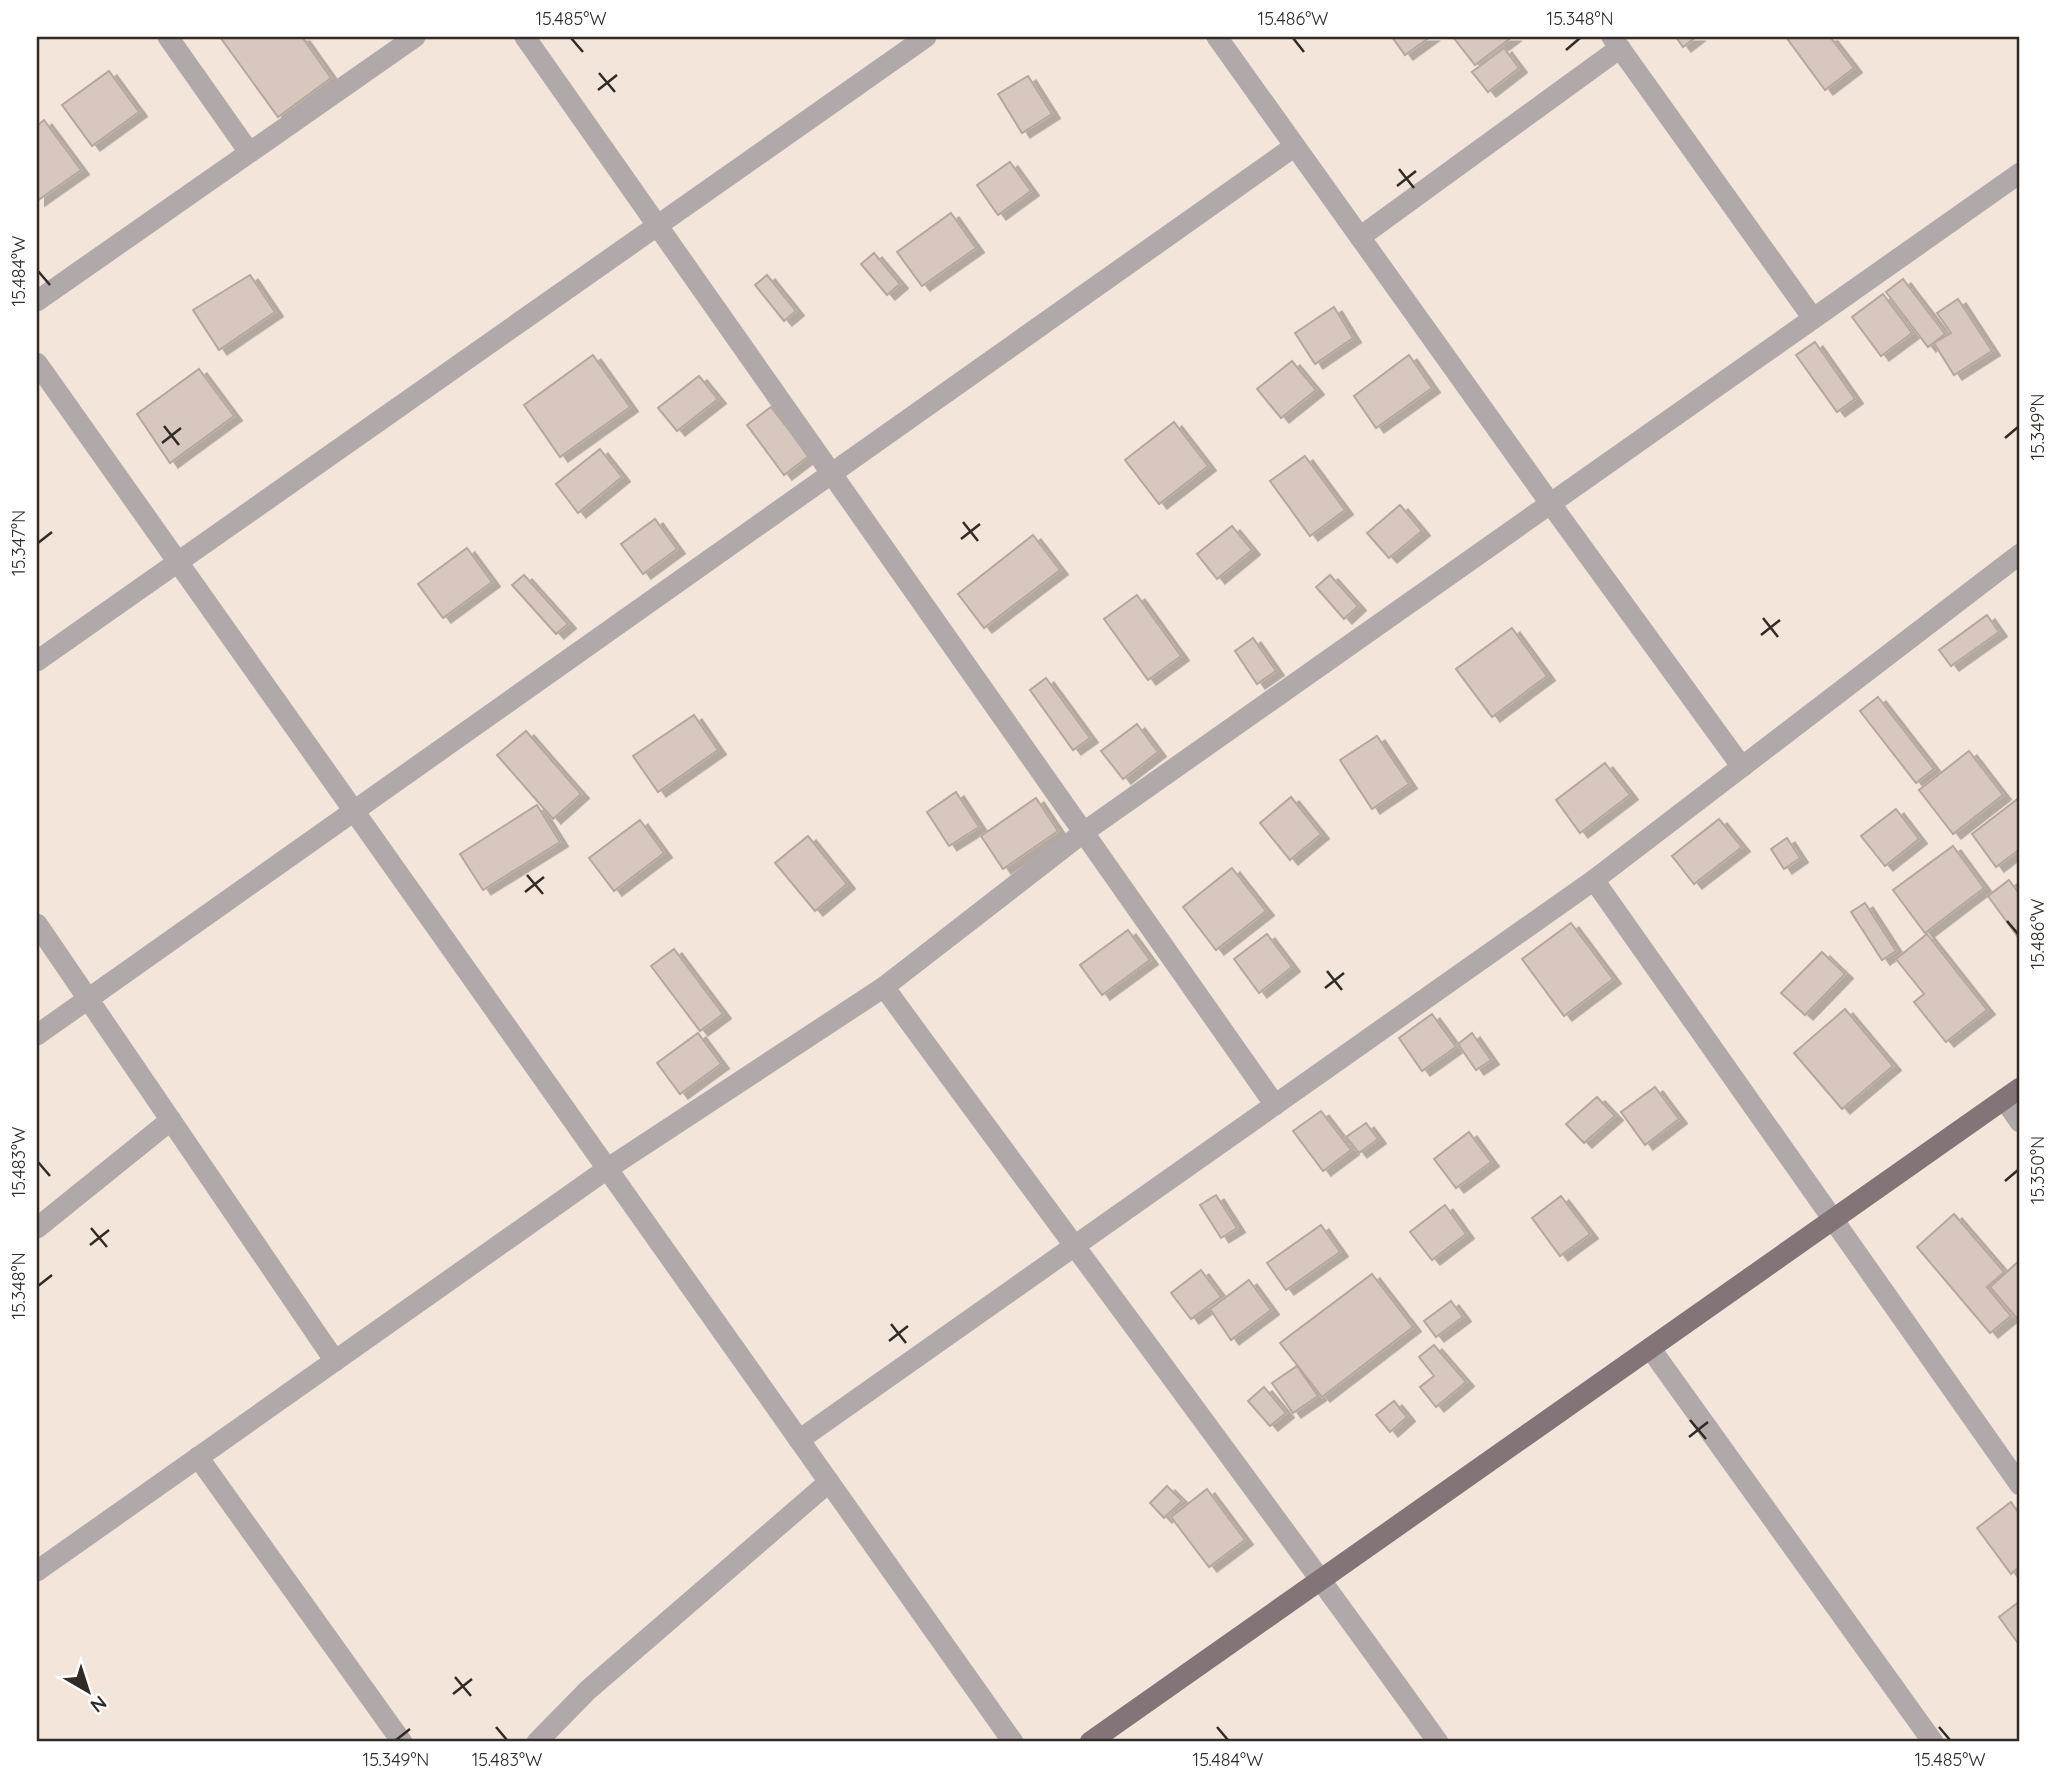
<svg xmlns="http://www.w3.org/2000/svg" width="2057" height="1779" viewBox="0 0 2057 1779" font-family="Quicksand,sans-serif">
<defs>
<filter id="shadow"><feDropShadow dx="8" dy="4.5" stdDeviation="0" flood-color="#0004"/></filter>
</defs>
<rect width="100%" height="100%" fill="#f3e5da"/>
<!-- building -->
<g fill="#d7c7be" stroke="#b6a79e" stroke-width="2" filter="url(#shadow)">
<polygon points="220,37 302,37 331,78 278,117"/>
<polygon points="1392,37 1430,37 1405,55"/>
<polygon points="1453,37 1512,37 1475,65"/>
<polygon points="1676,37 1696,37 1683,47"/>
<polygon points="1786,37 1830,37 1854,68 1825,90"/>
<polygon points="1504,48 1519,68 1488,92 1472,72"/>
<polygon points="109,71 139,112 92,146 62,105"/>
<polygon points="1028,76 1052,114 1022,133 998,94"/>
<polygon points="44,120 81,170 37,201 37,126"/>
<polygon points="1010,162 1031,191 998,215 977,185"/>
<polygon points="951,213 976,248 922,286 897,252"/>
<polygon points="874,253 900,284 887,295 861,264"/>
<polygon points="250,275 275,312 219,350 193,310"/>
<polygon points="767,275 796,311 784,321 755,285"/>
<polygon points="1903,279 1945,334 1928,347 1886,292"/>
<polygon points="1883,294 1912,333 1881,356 1852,317"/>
<polygon points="1958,299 1992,351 1954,375 1934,343 1951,333 1937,313"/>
<polygon points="1334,307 1353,338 1315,364 1295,333"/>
<polygon points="1815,342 1855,399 1837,412 1796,355"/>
<polygon points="593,355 630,407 560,457 524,405"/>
<polygon points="1409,355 1432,388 1376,428 1354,396"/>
<polygon points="1292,361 1316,390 1281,418 1257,389"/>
<polygon points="199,369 234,416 170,463 137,414"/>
<polygon points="699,376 718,399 677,431 658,408"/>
<polygon points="771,407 809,456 784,475 747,425"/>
<polygon points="1174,422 1208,466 1159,504 1125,460"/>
<polygon points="600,449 622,477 578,513 556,484"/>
<polygon points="1305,456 1345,510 1310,536 1270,481"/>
<polygon points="1400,505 1422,531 1389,558 1367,533"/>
<polygon points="655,519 677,549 643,574 621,544"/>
<polygon points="1232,526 1252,550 1217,579 1197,554"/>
<polygon points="1033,535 1060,570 984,628 958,594"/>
<polygon points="467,548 492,582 443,618 418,584"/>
<polygon points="524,575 568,624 556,634 512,585"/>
<polygon points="1330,575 1358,606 1344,619 1316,587"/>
<polygon points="1137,595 1181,656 1148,680 1104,619"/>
<polygon points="1987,615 1999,632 1951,666 1939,650"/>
<polygon points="1512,628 1547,676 1492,717 1456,669"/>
<polygon points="1253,638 1276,671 1257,684 1235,651"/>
<polygon points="1046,678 1090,738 1073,750 1030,690"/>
<polygon points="1878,697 1934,769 1916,783 1860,711"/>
<polygon points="694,715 718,750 658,792 633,756"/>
<polygon points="1137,724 1158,752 1123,779 1101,751"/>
<polygon points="526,731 581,794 553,819 497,755"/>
<polygon points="1377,736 1409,784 1372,809 1340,760"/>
<polygon points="1969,751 2003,795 1953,834 1919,790"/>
<polygon points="1605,763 1630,795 1580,833 1556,800"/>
<polygon points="956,792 979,827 949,846 927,812"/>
<polygon points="1291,797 1321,834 1290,860 1260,823"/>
<polygon points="2020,797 2020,849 1996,867 1972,834"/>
<polygon points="1036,798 1058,831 1003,869 981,836"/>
<polygon points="537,805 560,842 483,890 460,854"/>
<polygon points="1896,809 1919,839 1885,866 1861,836"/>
<polygon points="1719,819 1742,847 1694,884 1672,856"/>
<polygon points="640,820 664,853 614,891 589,858"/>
<polygon points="808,836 847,884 815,911 775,863"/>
<polygon points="1787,838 1800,858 1784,869 1771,849"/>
<polygon points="1953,846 1984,888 1925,933 1893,890"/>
<polygon points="1232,868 1266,911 1216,950 1183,907"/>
<polygon points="2009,880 2020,895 2020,940 1988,896"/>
<polygon points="1865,903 1896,951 1882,960 1851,912"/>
<polygon points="1571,923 1613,979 1564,1016 1522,959"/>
<polygon points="1128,930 1150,960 1102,995 1080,965"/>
<polygon points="1267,934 1292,967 1259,993 1234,959"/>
<polygon points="1927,934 1987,1010 1946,1042 1914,1002 1924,994 1896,959"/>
<polygon points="674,949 723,1014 700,1031 651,966"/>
<polygon points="1822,952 1845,974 1805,1015 1781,993"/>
<polygon points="1845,1009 1893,1066 1842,1109 1794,1053"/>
<polygon points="1432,1014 1456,1047 1422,1071 1399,1038"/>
<polygon points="698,1033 721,1064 680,1094 657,1063"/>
<polygon points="1472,1033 1491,1060 1476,1070 1458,1044"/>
<polygon points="1655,1087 1679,1119 1645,1145 1621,1112"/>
<polygon points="1597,1097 1615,1116 1584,1143 1566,1124"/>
<polygon points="1321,1111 1351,1150 1323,1171 1293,1131"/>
<polygon points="1366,1123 1378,1139 1359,1153 1346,1137"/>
<polygon points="1469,1132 1491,1162 1456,1188 1434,1159"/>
<polygon points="1216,1195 1237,1228 1221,1238 1200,1205"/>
<polygon points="1561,1196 1590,1234 1560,1256 1532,1218"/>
<polygon points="1445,1205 1466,1234 1432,1260 1410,1232"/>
<polygon points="1954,1214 2004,1272 1987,1287 2011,1316 1990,1333 1917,1247"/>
<polygon points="1321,1225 1340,1252 1286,1290 1267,1263"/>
<polygon points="2020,1260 2020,1322 1990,1287"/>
<polygon points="1201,1270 1221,1297 1191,1319 1171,1293"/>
<polygon points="1372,1274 1413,1327 1322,1397 1280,1343"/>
<polygon points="1249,1280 1271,1310 1231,1340 1210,1309"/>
<polygon points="1451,1301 1463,1317 1436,1337 1424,1321"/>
<polygon points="1434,1345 1466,1382 1436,1407 1420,1387 1434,1376 1419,1357"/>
<polygon points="1297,1366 1318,1396 1293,1413 1272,1383"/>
<polygon points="1264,1387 1286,1413 1270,1426 1248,1401"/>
<polygon points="1394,1401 1407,1417 1390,1432 1376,1415"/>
<polygon points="1167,1486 1182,1501 1164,1518 1150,1503"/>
<polygon points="1207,1489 1245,1540 1209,1567 1171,1517"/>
<polygon points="2011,1502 2020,1515 2020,1566 2011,1574 1977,1528"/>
<polygon points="2020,1601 2020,1646 1999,1617"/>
</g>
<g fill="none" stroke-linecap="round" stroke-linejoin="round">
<!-- minor -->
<g stroke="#b1a8aa" stroke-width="21">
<polyline points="168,37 249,152"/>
<polyline points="525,37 1275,1105"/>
<polyline points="1217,37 1550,503 1742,767"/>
<polyline points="1612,37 1812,317"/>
<polyline points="1360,237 1620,48"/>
<polyline points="37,301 415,37"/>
<polyline points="37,363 1013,1742"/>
<polyline points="37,661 926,37"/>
<polyline points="1594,880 2020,1485"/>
<polyline points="37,924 335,1361"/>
<path d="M884 987C1068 1239 1256 1488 1438 1742"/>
<polyline points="37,1035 1295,146"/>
<polyline points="2004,1099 2020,1122"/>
<polyline points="37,1228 171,1120"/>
<polyline points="1650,1348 1933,1742"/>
<polyline points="799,1440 1594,880 2020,554"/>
<polyline points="198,1457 402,1742"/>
<polyline points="37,1571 607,1169 884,987 1084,832 2020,173"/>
<polyline points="537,1742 588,1690 829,1482"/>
</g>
<!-- primary -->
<polyline stroke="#827477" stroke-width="21" points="1090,1742 2020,1088"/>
</g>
<!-- ticks -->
<path fill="none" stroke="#302b26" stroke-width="2.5" d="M571 38 583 52M1293 38 1304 52M1566 50 1580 38M599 73 615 92M598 90 617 75M1399 169 1414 188M1397 186 1416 171M38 271 50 285M164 426 179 445M2005 438 2018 427M162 443 181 428M963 522 978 541M961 539 980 524M38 543 52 532M1763 618 1778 637M1761 635 1780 620M527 875 543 894M525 892 544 877M2007 921 2018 934M1327 971 1342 990M1325 988 1344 973M38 1162 50 1176M2005 1181 2018 1170M91 1228 107 1247M90 1245 109 1230M38 1286 52 1275M891 1324 906 1343M889 1341 908 1326M1690 1420 1706 1439M1689 1437 1708 1422M455 1677 471 1696M453 1694 472 1679M496 1727 507 1740M1217 1727 1228 1740M1939 1727 1950 1740M396 1740 410 1729"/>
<!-- border -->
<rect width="2057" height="1779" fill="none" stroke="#ffffff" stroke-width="77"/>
<!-- north arrow -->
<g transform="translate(88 1691) rotate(141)" stroke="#ffffff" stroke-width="5" paint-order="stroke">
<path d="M0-5L12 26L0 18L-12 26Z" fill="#302b26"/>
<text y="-10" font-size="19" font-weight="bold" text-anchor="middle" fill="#302b26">N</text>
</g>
<rect x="38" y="38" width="1980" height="1702" fill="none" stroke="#302b26" stroke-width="2.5"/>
<g font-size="18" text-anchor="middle" fill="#302b26">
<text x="571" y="25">15.485°W</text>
<text x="1293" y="25">15.486°W</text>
<text x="1580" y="25">15.348°N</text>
<text transform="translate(19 271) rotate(-90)" y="6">15.484°W</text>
<text transform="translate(2038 427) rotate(-90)" y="6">15.349°N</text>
<text transform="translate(19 543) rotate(-90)" y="6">15.347°N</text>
<text transform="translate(2038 934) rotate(-90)" y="6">15.486°W</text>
<text transform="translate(19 1162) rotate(-90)" y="6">15.483°W</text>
<text transform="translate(2038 1170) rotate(-90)" y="6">15.350°N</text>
<text transform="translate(19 1286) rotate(-90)" y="6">15.348°N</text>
<text x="396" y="1766">15.349°N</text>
<text x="507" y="1766">15.483°W</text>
<text x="1228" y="1766">15.484°W</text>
<text x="1950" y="1766">15.485°W</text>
</g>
</svg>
